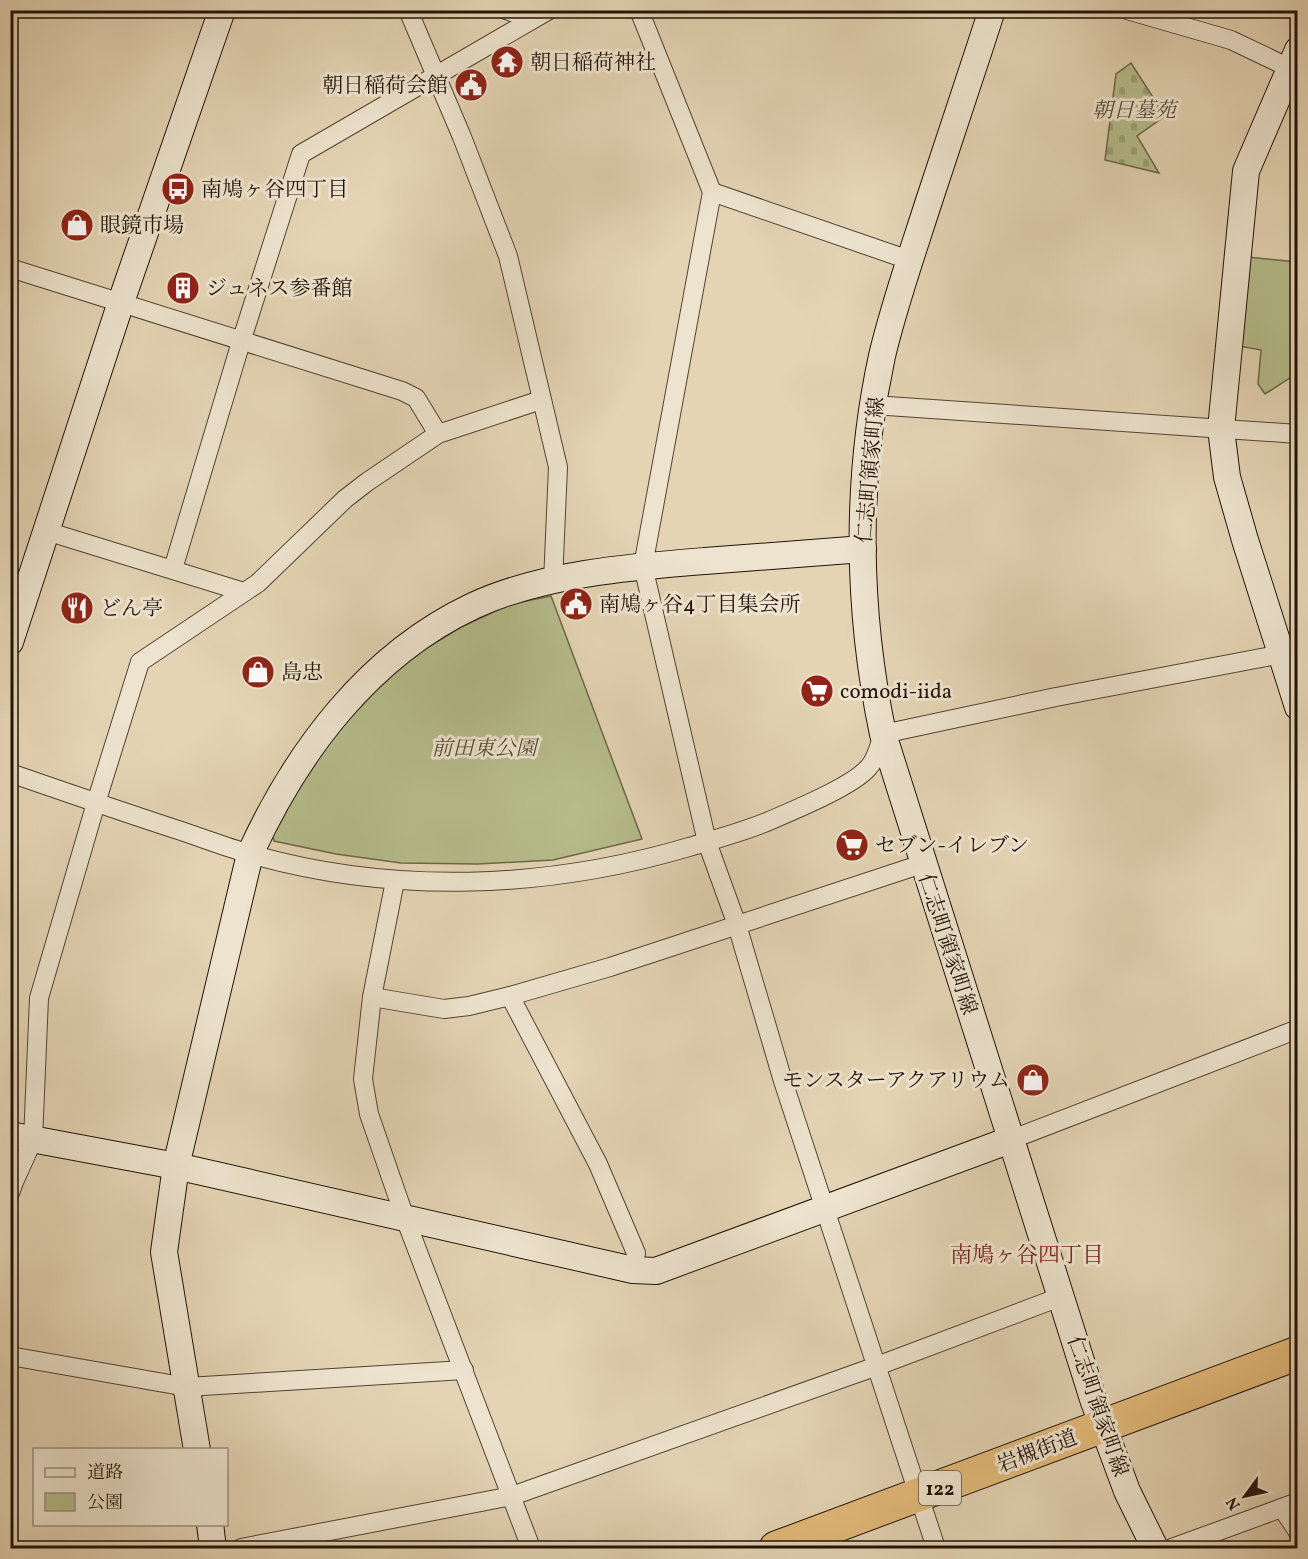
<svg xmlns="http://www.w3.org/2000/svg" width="1308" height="1559" viewBox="0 0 1308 1559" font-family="Vollkorn,'Noto Serif JP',serif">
<defs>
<pattern id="cemetery-stones" width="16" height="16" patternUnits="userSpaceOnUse" patternTransform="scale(1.5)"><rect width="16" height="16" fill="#b6bc8b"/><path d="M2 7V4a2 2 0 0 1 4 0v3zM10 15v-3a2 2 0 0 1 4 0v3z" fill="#9ca177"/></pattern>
</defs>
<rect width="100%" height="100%" fill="#e4d4b4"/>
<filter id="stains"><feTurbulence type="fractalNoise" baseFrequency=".00333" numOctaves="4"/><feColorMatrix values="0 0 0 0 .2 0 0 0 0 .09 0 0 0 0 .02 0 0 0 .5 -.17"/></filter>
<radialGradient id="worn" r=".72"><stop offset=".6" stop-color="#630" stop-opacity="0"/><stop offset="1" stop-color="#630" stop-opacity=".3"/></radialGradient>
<!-- green -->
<g fill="#b6bc8b" stroke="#6c684a" stroke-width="1.5">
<polygon points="1247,257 1297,262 1297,376 1296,374 1265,394 1258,384 1261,350 1239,346"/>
<polygon points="551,596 642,839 553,860 478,864 401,863 336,854 274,841 272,833 308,771 330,739 400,664 461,627 511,604"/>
</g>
<!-- cemetery -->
<polygon fill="url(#cemetery-stones)" stroke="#6c684a" stroke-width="1.5" points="1131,63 1165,116 1137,136 1159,173 1105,160 1116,74"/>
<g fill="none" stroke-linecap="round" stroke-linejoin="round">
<defs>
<g id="street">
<polyline points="408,10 462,137 508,256 558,467 553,582"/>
<polyline points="506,10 533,19"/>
<polyline points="639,10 712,192 909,260"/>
<polyline points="1127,10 1231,40 1298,72"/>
<polyline points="712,192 643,566 707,842 737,925 783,1081 936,1548"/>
<polyline points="10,268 402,391 416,398 438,434"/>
<polyline points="873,405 1298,434"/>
<polyline points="46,531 244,592"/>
<polyline points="173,569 241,342 301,154 549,10"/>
<path d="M10 773C65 792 120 811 175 829 200 837 225 847 250 854 394 895 547 889 689 847 716 839 743 832 769 821 794 810 851 787 868 768 877 759 879 746 883 734L1056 697 1298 651"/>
<polyline points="395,881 372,997 363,1079 369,1114 405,1218 531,1548"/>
<polyline points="510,996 598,1164 636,1253 633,1270"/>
<polyline points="372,997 444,1009 469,1006 510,996 610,967 922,864"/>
<polyline points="1010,1140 1298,1029"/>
<polyline points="10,1193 14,1182 33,1140 39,998 96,803 140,662 258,583 345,499 367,482 438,434 541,400"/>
<polyline points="10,1356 187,1387 464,1370"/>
<polyline points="1282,1508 1298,1532"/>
<polyline points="241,1548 512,1496 877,1366 1060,1297"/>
<polyline points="1172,1548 1298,1502"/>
</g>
<g id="secondary">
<path d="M992 10C971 75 949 140 928 204 912 254 894 305 882 356 855 480 857 611 883 734L1094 1402 1127 1491 1155 1548"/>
<polyline points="1298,50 1246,171 1221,429 1227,477 1245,540 1298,707"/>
<polyline points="10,642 121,302 222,10"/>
<polyline points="10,1135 176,1166 633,1270 656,1271 1010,1140"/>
<path d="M197 1450 164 1252 176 1166 250 854C297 751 369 655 473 606 541 574 630 567 705 561 757 557 810 553 863 549"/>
<polyline points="210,1524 213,1548"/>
</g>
<polyline id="highway" points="776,1548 1298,1353"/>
</defs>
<!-- street casing -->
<use href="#street" stroke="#524334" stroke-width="20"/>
<!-- secondary casing -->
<use href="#secondary" stroke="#21130a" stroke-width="28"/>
<!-- highway casing -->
<use href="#highway" stroke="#21130a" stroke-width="35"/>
<!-- street -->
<use href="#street" stroke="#ede3ce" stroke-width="18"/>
<!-- secondary -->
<use href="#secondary" stroke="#ede3ce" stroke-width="26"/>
<!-- highway -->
<use href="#highway" stroke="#e2ba7a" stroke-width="33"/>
</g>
<!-- icons -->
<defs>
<symbol id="temple-disc" viewBox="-11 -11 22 22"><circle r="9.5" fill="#8f2418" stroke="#ede3ce"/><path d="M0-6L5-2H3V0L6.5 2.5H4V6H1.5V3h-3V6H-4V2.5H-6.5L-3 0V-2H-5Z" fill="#fff"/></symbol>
<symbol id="civic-disc" viewBox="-11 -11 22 22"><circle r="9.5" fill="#8f2418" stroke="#ede3ce"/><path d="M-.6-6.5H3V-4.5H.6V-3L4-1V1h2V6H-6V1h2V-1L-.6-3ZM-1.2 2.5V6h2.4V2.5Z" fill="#fff"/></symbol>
<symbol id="bus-disc" viewBox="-11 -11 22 22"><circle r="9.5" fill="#8f2418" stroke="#ede3ce"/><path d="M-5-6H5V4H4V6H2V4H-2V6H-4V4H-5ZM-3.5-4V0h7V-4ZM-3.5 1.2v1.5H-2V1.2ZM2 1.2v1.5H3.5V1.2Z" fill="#fff"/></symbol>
<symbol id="shop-disc" viewBox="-11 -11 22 22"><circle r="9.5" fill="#8f2418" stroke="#ede3ce"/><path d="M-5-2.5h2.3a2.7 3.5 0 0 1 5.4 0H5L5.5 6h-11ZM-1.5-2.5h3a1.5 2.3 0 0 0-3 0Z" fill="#fff"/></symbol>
<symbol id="building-disc" viewBox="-11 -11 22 22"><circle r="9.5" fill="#8f2418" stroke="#ede3ce"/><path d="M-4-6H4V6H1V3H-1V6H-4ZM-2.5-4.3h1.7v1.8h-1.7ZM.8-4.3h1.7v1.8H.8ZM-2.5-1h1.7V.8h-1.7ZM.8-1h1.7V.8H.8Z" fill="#fff"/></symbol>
<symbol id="restaurant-disc" viewBox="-11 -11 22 22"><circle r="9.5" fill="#8f2418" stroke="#ede3ce"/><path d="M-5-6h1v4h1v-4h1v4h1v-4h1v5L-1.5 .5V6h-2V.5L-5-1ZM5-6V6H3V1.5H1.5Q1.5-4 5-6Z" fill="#fff"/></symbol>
<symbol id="supermarket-disc" viewBox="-11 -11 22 22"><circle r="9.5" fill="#8f2418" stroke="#ede3ce"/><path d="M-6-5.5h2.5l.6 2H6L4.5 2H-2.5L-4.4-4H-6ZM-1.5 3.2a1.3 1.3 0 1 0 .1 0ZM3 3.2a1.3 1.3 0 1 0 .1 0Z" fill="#fff"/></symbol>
</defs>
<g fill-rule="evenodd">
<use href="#temple-disc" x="488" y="43" width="38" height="38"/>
<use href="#civic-disc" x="452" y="66" width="38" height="38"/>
<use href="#bus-disc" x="159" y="170" width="38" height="38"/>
<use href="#shop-disc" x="58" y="206" width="38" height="38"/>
<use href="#building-disc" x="164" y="269" width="38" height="38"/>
<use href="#civic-disc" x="557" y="585" width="38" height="38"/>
<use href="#restaurant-disc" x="58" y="589" width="38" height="38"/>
<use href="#shop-disc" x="239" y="653" width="38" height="38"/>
<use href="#supermarket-disc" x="798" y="672" width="38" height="38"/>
<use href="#supermarket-disc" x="833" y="826" width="38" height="38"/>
<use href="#shop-disc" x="1014" y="1061" width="38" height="38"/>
</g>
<g text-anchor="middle" stroke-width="6" stroke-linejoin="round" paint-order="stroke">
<!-- shield labels -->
<rect fill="#ede3ce" stroke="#5e5145" stroke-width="1.5" x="919" y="1471" width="42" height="34" rx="4.5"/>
<g font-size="20" font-weight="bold" fill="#21130a">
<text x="940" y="1495">122</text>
</g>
<!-- poi labels -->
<g font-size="21" fill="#21130a" stroke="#ede3ce" text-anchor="start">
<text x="530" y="69">朝日稲荷神社</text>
<text x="448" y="92" text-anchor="end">朝日稲荷会館</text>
<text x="201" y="196">南鳩ヶ谷四丁目</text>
<text x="100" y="232">眼鏡市場</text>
<text x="206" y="295">ジュネス参番館</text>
<text x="599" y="611">南鳩ヶ谷4丁目集会所</text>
<text x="100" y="615">どん亭</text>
<text x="281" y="679">島忠</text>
<text x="840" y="698">comodi-iida</text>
<text x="875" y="852">セブン-イレブン</text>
<text x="1010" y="1087" text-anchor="end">モンスターアクアリウム</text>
</g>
<!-- park labels -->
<g font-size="21" font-style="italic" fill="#554e37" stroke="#ede3ce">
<text x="1134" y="117">朝日墓苑</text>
<text x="484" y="755">前田東公園</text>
</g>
<!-- street labels -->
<g font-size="21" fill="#21130a" stroke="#ede3ce">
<text transform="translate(870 470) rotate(-85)" y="7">仁志町領家町線</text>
<text transform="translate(948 944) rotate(72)" y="7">仁志町領家町線</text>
<text transform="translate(1098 1406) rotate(71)" y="7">仁志町領家町線</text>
<text transform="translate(1037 1451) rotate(-21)" y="7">岩槻街道</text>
</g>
<!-- neighbourhood labels -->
<g font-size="22" fill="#7a1f14" stroke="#ede3ce">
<text x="1027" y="1262">南鳩ヶ谷四丁目</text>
</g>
</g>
<!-- margin -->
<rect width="1308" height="1559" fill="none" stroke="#e4d4b4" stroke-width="36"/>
<rect x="12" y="12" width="1284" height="1535" fill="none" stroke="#21130a" stroke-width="3"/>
<rect x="18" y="18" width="1272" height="1523" fill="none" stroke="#21130a" stroke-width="1.5"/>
<!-- legend -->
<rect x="33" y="1448" width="195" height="78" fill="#ede3ce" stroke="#9b9080" stroke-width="1.5"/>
<rect x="45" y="1468" width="30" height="9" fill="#ede3ce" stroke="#9b9080" stroke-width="1.5"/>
<text x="87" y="1478" font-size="18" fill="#21130a">道路</text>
<rect x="45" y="1493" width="30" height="18" fill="#b6bc8b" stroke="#9b9080" stroke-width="1.5"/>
<text x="87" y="1508" font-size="18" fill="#21130a">公園</text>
<!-- north arrow -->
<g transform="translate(1245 1496) rotate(237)" stroke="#ede3ce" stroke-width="4.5" paint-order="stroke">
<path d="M0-4.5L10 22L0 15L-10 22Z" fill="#21130a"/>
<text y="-9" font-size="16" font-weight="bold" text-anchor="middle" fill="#21130a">N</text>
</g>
<rect width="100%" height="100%" filter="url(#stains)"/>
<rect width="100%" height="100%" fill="url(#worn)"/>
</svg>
